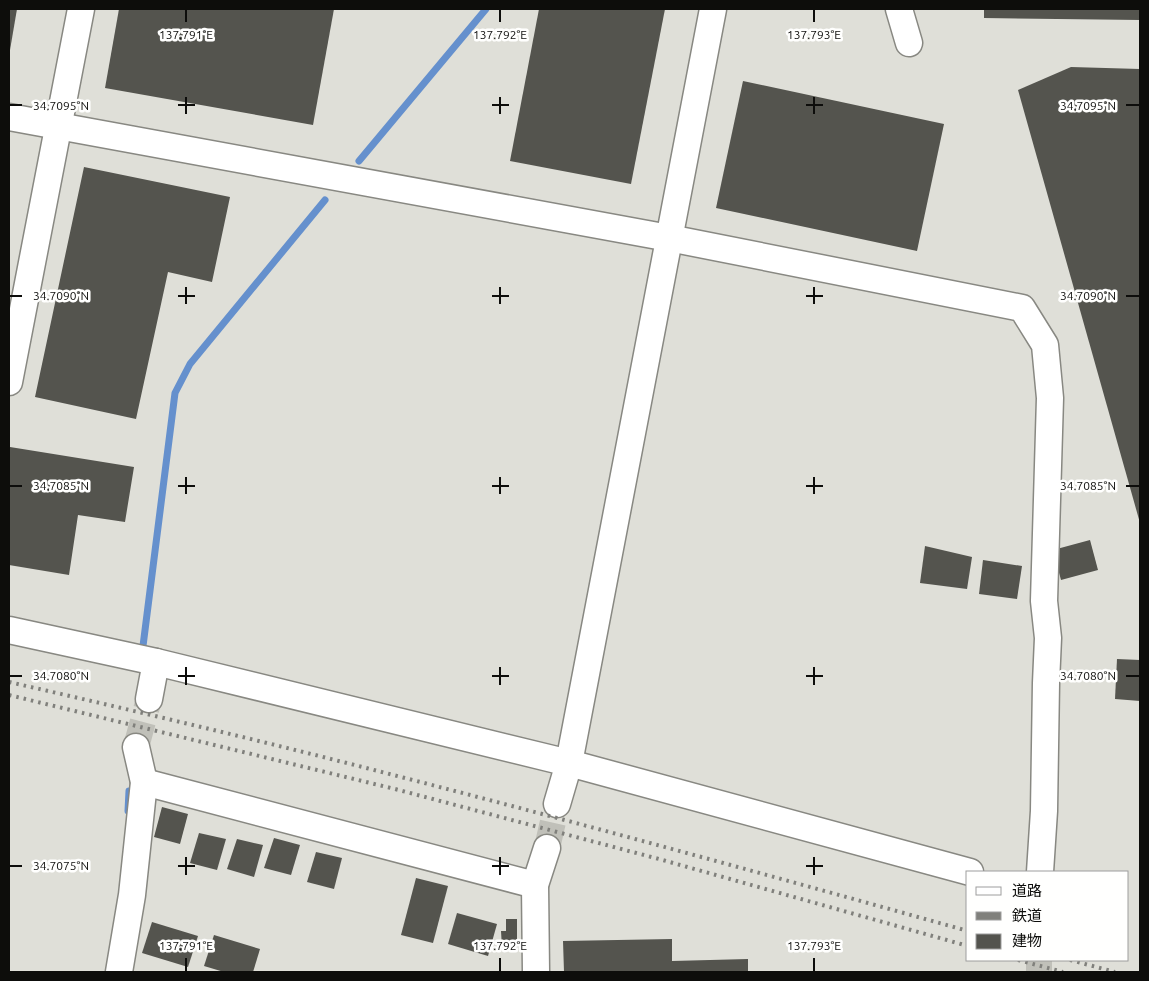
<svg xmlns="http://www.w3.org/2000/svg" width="1149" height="981" viewBox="0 0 1149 981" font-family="Ubuntu,'Noto Sans JP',sans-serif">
<rect width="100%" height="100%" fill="#dfdfd8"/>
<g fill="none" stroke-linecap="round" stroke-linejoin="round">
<!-- stream -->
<g stroke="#6590cd" stroke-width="7">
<polyline points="359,161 486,9"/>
<polyline points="143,646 175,393 190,364 325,200"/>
<polyline points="128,811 129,791"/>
</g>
</g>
<!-- building -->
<g fill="#54544e">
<polygon points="9,9 17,9 10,50 9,50"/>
<polygon points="119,9 334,9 313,125 105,88"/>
<polygon points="539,9 665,9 631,184 510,161"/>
<polygon points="984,9 1140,9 1140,20 984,18"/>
<polygon points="1071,67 1140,69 1140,523 1018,90"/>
<polygon points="743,81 944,124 917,251 716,208"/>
<polygon points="84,167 230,197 212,282 168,272 136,419 35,397"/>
<polygon points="10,447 134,467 125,522 78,515 69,575 9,565 9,458"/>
<polygon points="1090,540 1098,570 1061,580 1053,550"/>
<polygon points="925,546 972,557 967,589 920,583"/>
<polygon points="983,560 1022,566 1017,599 979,594"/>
<polygon points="1117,659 1140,660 1140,701 1115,699"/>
<polygon points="162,807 188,814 180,844 154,837"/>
<polygon points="199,833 226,839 217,870 190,863"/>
<polygon points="274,838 300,845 291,875 264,868"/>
<polygon points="237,839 263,845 254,877 227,869"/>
<polygon points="316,852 342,858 334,889 307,882"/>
<polygon points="416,878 448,886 433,943 401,935"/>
<polygon points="457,913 497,924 488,956 448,944"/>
<polygon points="506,919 517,919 517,948 502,948 501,931 506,931"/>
<polygon points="152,922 198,936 188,967 142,953"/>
<polygon points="214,935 260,949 253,972 224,972 204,966"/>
<polygon points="672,939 672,961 748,959 748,972 564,972 563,941"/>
</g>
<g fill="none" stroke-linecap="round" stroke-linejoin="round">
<!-- minor-tunnel -->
<g stroke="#c0c0b9" stroke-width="26" stroke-dasharray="26 13" stroke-linecap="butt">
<polyline points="136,747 149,699"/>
<polyline points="547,848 557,804"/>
<polyline points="1039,960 1039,972"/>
</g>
<defs>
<g id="minor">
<polyline points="899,9 909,43"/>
<polyline points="9,117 669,238 1022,308 1045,345 1050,398 1044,601 1048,638 1046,683 1044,811 1040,872"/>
<polyline points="9,382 81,9"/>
<polyline points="9,630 156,662 569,763 970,872"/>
<polyline points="149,699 156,662"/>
<polyline points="144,782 535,885"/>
<polyline points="557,804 569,763 713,9"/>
<polyline points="119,972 132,895 144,782 136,747"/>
<polyline points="536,972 535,885 547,848"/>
</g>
</defs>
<!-- minor casing -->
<use href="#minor" stroke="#888882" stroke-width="29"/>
<!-- minor -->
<use href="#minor" stroke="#fff" stroke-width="26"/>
<!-- rail -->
<g stroke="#80807c" stroke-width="4" stroke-dasharray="2.5 5" stroke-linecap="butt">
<path d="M9 682C140 712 271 743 401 777 591 826 779 878 968 931"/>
<polyline points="9,695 395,789 659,859 968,946"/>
<polyline points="1018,960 1063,972"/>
<polyline points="1070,960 1115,972"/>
</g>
</g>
<!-- ticks -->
<path fill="none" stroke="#0d0d0b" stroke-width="2" d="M186 10V22M500 10V22M814 10V22M186 97V114M500 97V114M814 97V114M10 105H22M178 105H195M492 105H509M806 105H823M1126 105H1139M186 287V304M500 287V304M814 287V304M10 296H22M178 296H195M492 296H509M806 296H823M1126 296H1139M186 477V494M500 477V494M814 477V494M10 486H22M178 486H195M492 486H509M806 486H823M1126 486H1139M186 667V685M500 667V685M814 667V685M10 676H22M178 676H195M492 676H509M806 676H823M1126 676H1139M186 857V875M500 857V875M814 857V875M10 866H22M178 866H195M492 866H509M806 866H823M186 958V971M500 958V971M814 958V971"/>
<g font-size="12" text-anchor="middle" fill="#0d0d0b" stroke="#fffffe" stroke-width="5" stroke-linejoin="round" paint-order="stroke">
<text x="186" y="39">137.791°E</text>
<text x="500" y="39">137.792°E</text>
<text x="814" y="39">137.793°E</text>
<text x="61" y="110">34.7095°N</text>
<text x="1088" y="110">34.7095°N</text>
<text x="61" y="300">34.7090°N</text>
<text x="1088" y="300">34.7090°N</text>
<text x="61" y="490">34.7085°N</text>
<text x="1088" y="490">34.7085°N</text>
<text x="61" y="680">34.7080°N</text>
<text x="1088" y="680">34.7080°N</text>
<text x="61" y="870">34.7075°N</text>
<text x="186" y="950">137.791°E</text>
<text x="500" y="950">137.792°E</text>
<text x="814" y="950">137.793°E</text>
</g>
<!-- border -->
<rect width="1149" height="981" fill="none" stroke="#0d0d0b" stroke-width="20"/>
<!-- legend -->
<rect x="966" y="871" width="162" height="90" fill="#fffffe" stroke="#9e9e9d"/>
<rect x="976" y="887" width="25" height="8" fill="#ffffff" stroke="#9e9e9d"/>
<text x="1012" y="896" font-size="15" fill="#0d0d0b">道路</text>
<rect x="976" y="912" width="25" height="8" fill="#80807c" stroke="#9e9e9d"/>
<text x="1012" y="921" font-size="15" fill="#0d0d0b">鉄道</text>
<rect x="976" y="934" width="25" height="15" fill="#54544e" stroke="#9e9e9d"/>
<text x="1012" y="946" font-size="15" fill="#0d0d0b">建物</text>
</svg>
